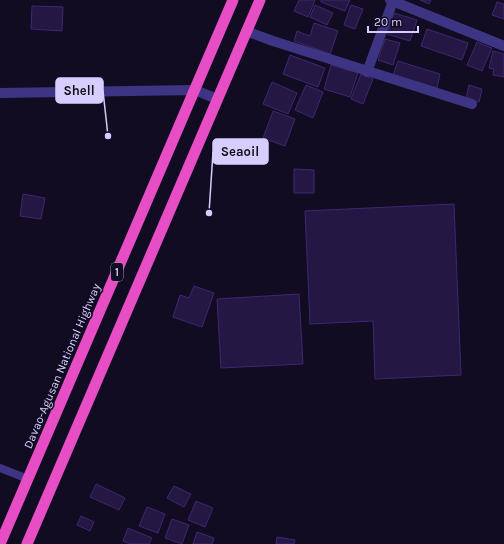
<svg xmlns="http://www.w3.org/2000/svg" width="504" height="544" viewBox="0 0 504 544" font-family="Karla,sans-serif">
<rect width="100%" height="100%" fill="#120c22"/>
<!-- building -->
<g fill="#241744" stroke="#3d2772">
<polygon points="299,0 315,0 308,17 294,11"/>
<polygon points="321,0 350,0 345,11 321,2"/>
<polygon points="420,0 431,0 429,4"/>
<polygon points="497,2 504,4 504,19 492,15"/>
<polygon points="315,5 333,13 327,25 310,17"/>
<polygon points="351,5 363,9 355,29 344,25"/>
<polygon points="32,6 63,7 62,31 31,29"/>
<polygon points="394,13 417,20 410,41 387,34"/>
<polygon points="314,23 338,31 330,54 294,41 297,31 310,36"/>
<polygon points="427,29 468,43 462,60 421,46"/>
<polygon points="385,39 400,43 393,65 378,60"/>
<polygon points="477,42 492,48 482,71 467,65"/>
<polygon points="493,51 504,54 504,77 493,75 494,69 489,68"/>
<polygon points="290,55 325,68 318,87 283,74"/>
<polygon points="398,61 440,74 437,88 393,75"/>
<polygon points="331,65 358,73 350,97 324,89"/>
<polygon points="361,74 373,79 363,104 351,99"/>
<polygon points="272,82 297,93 288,114 263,104"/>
<polygon points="306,85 323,92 313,118 295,110"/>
<polygon points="469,85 482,89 479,102 466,99"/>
<polygon points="273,111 295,119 285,146 263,138"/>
<polygon points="294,169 314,170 314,193 294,193"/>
<polygon points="23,194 45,198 41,219 20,216"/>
<polygon points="454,204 461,375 375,379 373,321 310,324 305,211"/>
<polygon points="194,286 214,293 202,327 173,317 180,295 189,298"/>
<polygon points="299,294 303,364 221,368 217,299"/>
<polygon points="96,484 125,498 119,510 90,497"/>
<polygon points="174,486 191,494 184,507 167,498"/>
<polygon points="196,501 213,508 205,527 188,520"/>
<polygon points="147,507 165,514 158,533 139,526"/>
<polygon points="81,516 94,522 90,531 77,525"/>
<polygon points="172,519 189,525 182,544 165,538"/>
<polygon points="128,528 152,538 149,544 130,544 123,541"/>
<polygon points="197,532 214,538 212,544 193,544"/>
<polygon points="277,537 295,540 294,544 276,544"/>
</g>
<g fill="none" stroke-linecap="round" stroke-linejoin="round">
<!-- service -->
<polyline stroke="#3e3484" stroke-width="8" points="0,468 28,479"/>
<!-- minor -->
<g stroke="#3e3484" stroke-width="10">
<polyline points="390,0 504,46"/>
<polyline points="246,31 273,41 472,104"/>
<polyline points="367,72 393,1"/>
<polyline points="0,93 195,90 217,99"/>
</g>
<!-- trunk -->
<g stroke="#e74ec6" stroke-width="11">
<polyline points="0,544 233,0"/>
<polyline points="27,544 260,0"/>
</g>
</g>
<g text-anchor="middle" stroke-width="3.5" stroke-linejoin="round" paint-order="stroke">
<!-- shield labels -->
<rect fill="#120c22" stroke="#9c93bd" stroke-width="1" x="111" y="263" width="12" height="18" rx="3"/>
<g font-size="11" font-weight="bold" fill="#d7cdff">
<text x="117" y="276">1</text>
</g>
<!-- street labels -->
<g font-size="12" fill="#d7cdff" stroke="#120c22">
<text transform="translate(62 366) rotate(-67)" y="4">Davao-Agusan National Highway</text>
</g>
</g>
<!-- callouts -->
<path fill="none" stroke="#d7cdff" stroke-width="1.5" d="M108 136L103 91M209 213L213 152"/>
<g fill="#d7cdff" stroke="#120c22" stroke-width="1.5">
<circle cx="108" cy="136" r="4"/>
<circle cx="209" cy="213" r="4"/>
</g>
<g fill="#d7cdff" stroke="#d7cdff" stroke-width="1.5">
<rect x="56" y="78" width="47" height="25" rx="4"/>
<rect x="213" y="139" width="55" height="25" rx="4"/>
</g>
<g font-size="13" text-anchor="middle" font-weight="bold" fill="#111">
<text x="79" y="95">Shell</text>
<text x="240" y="156">Seaoil</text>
</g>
<!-- scale -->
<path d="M368 26v6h50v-6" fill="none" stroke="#d7cdff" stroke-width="2"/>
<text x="374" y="26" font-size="12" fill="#d7cdff" stroke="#120c22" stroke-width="3" paint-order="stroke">20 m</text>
</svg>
